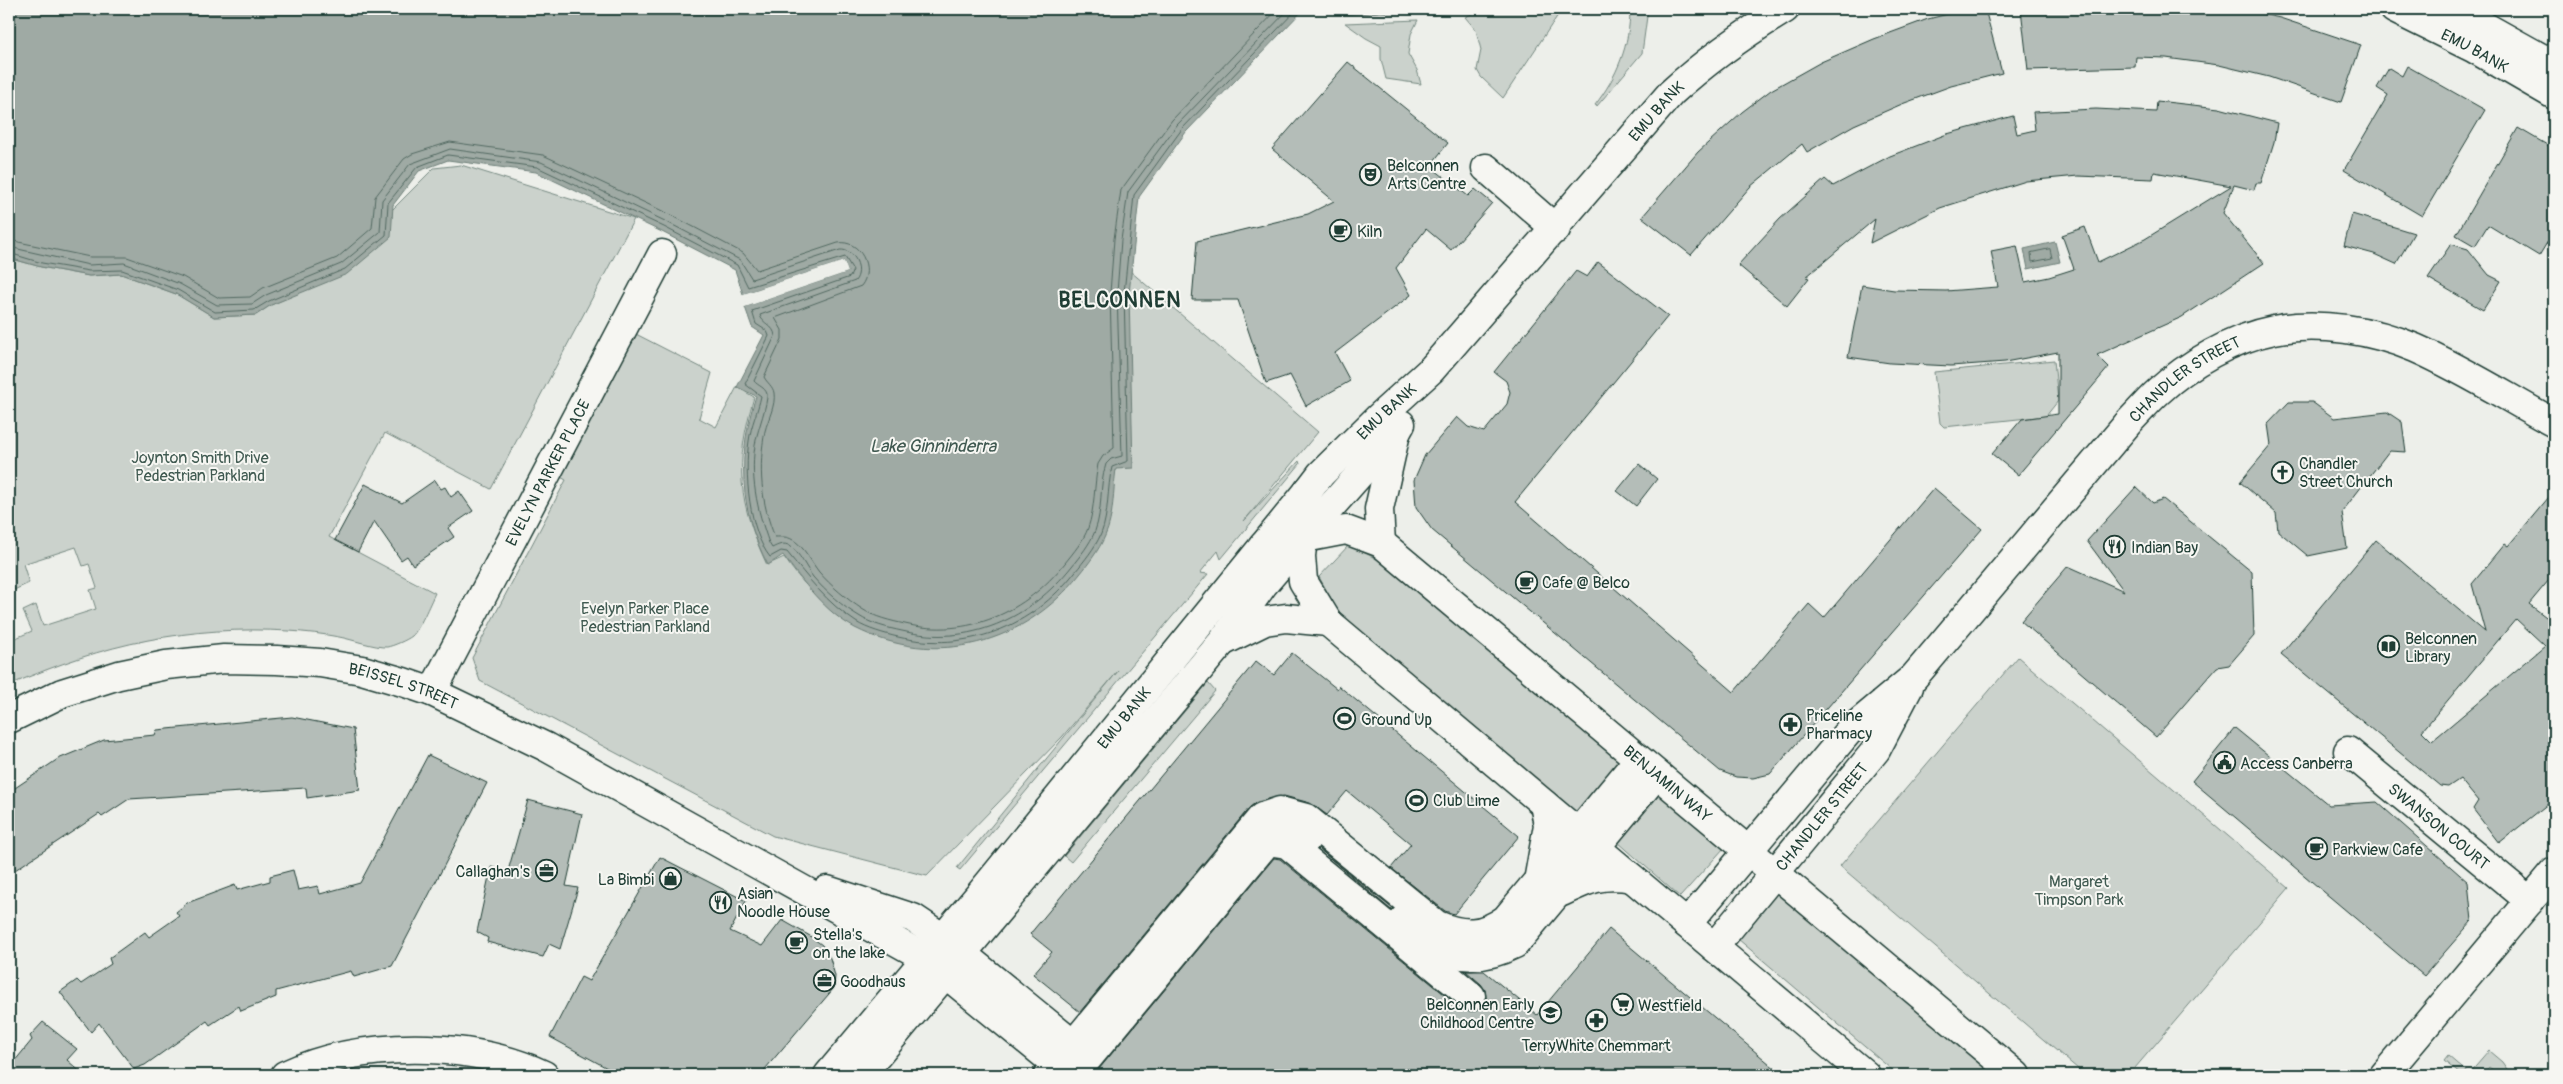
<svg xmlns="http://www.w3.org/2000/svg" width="2563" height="1084" viewBox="0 0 2563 1084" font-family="Pangolin,sans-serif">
<rect width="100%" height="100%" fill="#edefea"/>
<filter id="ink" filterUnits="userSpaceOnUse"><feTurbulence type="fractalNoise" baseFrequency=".02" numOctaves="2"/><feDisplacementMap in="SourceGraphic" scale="10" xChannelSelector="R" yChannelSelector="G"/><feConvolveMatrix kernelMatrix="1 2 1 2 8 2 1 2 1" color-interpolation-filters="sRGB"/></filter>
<g filter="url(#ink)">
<!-- green -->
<g fill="#cbd2cc" stroke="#758880">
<polygon points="1483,9 1562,9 1503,98 1481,77 1477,70 1481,50 1476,30 1465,17"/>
<path d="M1630 9H1648L1642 53 1597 106 1595 105C1617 77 1630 45 1630 9Z"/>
<polygon points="1418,20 1411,34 1408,54 1417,70 1421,84 1386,79 1381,59 1381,46 1366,38 1345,23"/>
<path d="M461 165 634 219 491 489 385 433 329 537 435 593C430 603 419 630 412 636 407 640 393 646 387 647 376 648 351 639 339 637 323 634 306 632 289 631 189 625 103 644 12 684L9 678V641L32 631 23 611 36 605 43 626 96 609 90 590 97 588 89 564 83 566 76 547 23 564 29 583 14 590 9 578V258L41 267 89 276 121 274 176 294 214 317 256 315 271 305 287 298 386 216 434 168Z"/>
<path d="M1130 271 1318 432 1244 521 1299 461 1300 464 1221 559 1218 551 1200 573 1208 574 960 870 957 868 1118 671 1062 737 927 876 773 836 480 681 472 658 566 480 559 476 632 332 712 373 699 418 716 427 737 387 754 397C734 465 738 502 767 565L784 557C801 583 821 601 846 620L1125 323Z"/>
<polygon points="2054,360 2058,401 2046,416 1944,427 1940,423 1934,372"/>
<polygon points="1349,545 1387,564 1625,765 1579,818 1339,613 1319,577"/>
<polygon points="2018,657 2289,888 2129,1075 2085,1075 1840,866"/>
<polygon points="1208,683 1215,691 1071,862 1064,856"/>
<polygon points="1661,793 1724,848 1680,897 1618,842"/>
<polygon points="1779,891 1997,1075 1898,1075 1738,939"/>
<polygon points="2489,1051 2502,1062 2511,1075 2499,1075 2489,1067 2481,1075 2461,1075 2444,1061 2448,1056 2469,1074"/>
</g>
<!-- water -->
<g fill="#9faaa4" stroke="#6c7e77">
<path d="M9 9H1304L1186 132 1139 197 1129 294 1133 468 1116 469C1113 490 1114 517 1105 536 1099 550 1089 563 1080 574 1025 644 936 669 855 628 825 612 803 582 783 555L768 565C739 511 737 454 756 396L737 387 764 335 752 327 745 307 848 272 844 261 743 294 735 270 662 232 536 172 448 160 419 171 393 205 391 237 347 274 271 305 256 315 214 317 176 294 121 274 89 276 41 267 9 258Z"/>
<polygon points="1342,9 1460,9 1434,15 1381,12 1342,15"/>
<polygon points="2055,242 2060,262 2028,269 2024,249"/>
</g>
<!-- pier -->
<polygon fill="#edefea" points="844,261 848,272 745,307 745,304 845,271 842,264 744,297 743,294"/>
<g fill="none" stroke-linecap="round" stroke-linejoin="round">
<!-- shore -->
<g stroke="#526961" stroke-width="1">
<path d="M9 240 90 257H127L183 277 219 298 250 297 263 288 337 258 372 228 375 197 404 159 412 154 450 142 543 155 671 215 743 253 757 270 838 243C860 239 875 269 861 286L775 318 782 330V339L764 377C767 383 773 386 774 393 776 405 768 419 765 431 758 466 761 504 775 537 781 537 787 536 793 540 804 546 811 562 819 572 831 586 847 599 862 609 874 617 891 621 905 624 968 639 1026 612 1065 563 1073 553 1084 540 1088 528 1095 508 1094 485 1098 464L1103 456 1114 448 1110 293 1114 239 1121 190 1172 120 1278 9"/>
<path d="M9 247 89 265 124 263 180 284 217 305 252 304 266 295 341 264 380 232 382 200 410 164 450 149 541 162 667 222 740 260 752 279 840 250C855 249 864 270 855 281L760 315C762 324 774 325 775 336L754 381C758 386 765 387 767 394 768 403 758 429 756 440 749 474 757 510 769 543L772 548C778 545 784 542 790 546 800 553 806 568 813 577 826 592 842 606 859 616 871 624 888 628 902 631 969 647 1030 619 1072 566 1080 556 1090 544 1095 531 1103 510 1099 485 1106 464L1111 459 1122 456 1117 293 1121 240 1128 192 1177 125 1289 9"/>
<polygon points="2050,249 2052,258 2032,262 2031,253"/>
<path d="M9 253 42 263 89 271 122 270 178 290 215 312 254 310 269 301 345 269 386 235 388 203 417 167 448 155 537 167 664 227 737 265 748 287 845 257 853 270 850 277 752 311 756 324 767 331 769 336 745 384 761 396C758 411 751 425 749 441 744 473 749 531 770 557L781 551 787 552C808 578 827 603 856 622 867 629 885 634 898 637 967 653 1032 627 1075 572 1084 561 1095 548 1101 534 1109 514 1107 488 1112 467L1128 461 1124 293 1134 195 1182 129 1297 9"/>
</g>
</g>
<!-- building -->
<g fill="#b4bdb8" stroke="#1f3d34" fill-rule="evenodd">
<polygon points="1968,9 1985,9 2002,73 1951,86 1902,104 1854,125 1807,152 1802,144 1750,187 1691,255 1642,217 1698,152 1742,112 1771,90 1821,62 1874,39 1928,19"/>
<polygon points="2021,9 2240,9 2280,18 2361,45 2341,102 2269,77 2219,65 2166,58 2136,57 2135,67 2028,70"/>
<polygon points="1348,62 1448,143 1430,166 1468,196 1475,189 1492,203 1451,250 1426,229 1396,268 1411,295 1335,353 1350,381 1306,406 1290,375 1266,383 1238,300 1192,300 1197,241 1308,214 1334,201 1272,149"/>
<polygon points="2407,66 2485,110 2422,216 2344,170 2388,95 2377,88 2389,68 2402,76"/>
<polygon points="2157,101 2219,108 2277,123 2274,142 2261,183 2256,183 2254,190 2234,185 2223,213 2264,263 2182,317 2097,355 2109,367 2018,475 1992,454 2022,419 2058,414 2058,352 2005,362 1951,366 1890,363 1848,357 1862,285 1894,290 1946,291 1998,287 1991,251 2017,246 2025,282 2049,277 2074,269 2062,235 2085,227 2098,262 2145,239 2231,186 2154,172 2153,179 2078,176 2026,181 1940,208 1870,243 1875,219 1806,277 1809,278 1787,306 1738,265 1780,219 1825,179 1833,186 1890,156 1947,134 2013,116 2017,134 2035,130 2033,112 2096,109 2156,112"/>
<polygon points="2518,128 2554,149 2554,231 2539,256 2488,225 2475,246 2456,235"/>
<polygon points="2352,214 2414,233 2396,264 2374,254 2344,246"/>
<polygon points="2451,244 2468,249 2489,275 2501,281 2483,310 2428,278"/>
<polygon points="1598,262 1668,316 1515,502 1734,692 1809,604 1824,618 1934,488 1982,529 1770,774 1753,778 1736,777 1720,771 1432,530 1416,507 1414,480 1425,455 1457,417 1468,427 1484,432 1507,404 1510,392 1506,381 1494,372 1576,271 1587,277"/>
<polygon points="2289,402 2312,402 2334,418 2387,412 2402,422 2406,452 2389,451 2342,512 2347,548 2308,556 2278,531 2276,513 2240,482 2271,445 2268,424"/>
<polygon points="1639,464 1657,479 1636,506 1617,491"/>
<polygon points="435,480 441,489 445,487 451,497 459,491 473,511 448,528 454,537 413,565 407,556 401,560 374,521 358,552 335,540 365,484 402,503"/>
<polygon points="2136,487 2153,503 2163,499 2252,572 2254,636 2229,665 2217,667 2156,737 2021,621 2068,566 2124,591 2087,541"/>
<path d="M2554 491V574L2529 604 2554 623V799L2499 843 2473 809 2478 801 2460 779 2448 787 2440 786 2281 654 2376 540 2485 632 2472 584 2505 544 2508 546ZM2516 619 2545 646 2432 741 2422 731Z"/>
<polygon points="1292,653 1337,689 1339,686 1519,836 1454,914 1445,911 1391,868 1411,844 1347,791 1327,815 1310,803 1284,796 1257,802 1250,807 1080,1012 1033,974 1052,952 1030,934 1256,661 1274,675"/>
<polygon points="292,717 353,729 360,790 307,798 306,788 129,799 102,817 99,814 9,874 9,792 58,759 104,740 155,735 157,730"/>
<polygon points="2235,728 2329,805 2377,802 2468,882 2472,921 2424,976 2192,781"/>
<polygon points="428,755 487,783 392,966 354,977 351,971 276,991 276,997 241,1011 239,1006 210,1025 207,1021 145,1065 134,1069 99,1023 91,1032 60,992 77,980 81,984 111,964 109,958 145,932 149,937 179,916 176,912 187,903 235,885 237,890 270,881 270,876 293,870 298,890 318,886 320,894 360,883"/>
<polygon points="528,800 582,814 566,886 578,888 560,949 549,944 543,957 487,942 488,938 477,932 491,867 508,871"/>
<polygon points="1319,849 1393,909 1391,910"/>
<polygon points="660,857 746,901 730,931 762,946 782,920 810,936 822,945 830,958 835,976 834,988 760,1075 620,1075 550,1037 581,977 589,981"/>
<polygon points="1274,858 1280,859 1461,1008 1468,1011 1476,1011 1483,1006 1486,998 1485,990 1481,984 1466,971 1484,971 1537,1015 1609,929 1783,1075 1094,1075"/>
<polygon points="43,1022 77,1049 67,1060 84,1075 9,1075 9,1068 32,1040 30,1036"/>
</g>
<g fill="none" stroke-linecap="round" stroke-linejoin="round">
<defs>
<g id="minor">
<path id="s1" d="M2394 9 2473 48 2554 95"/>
<polyline points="2446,9 2477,22 2554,65"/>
<polyline points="1486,168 1556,229"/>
<path id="s2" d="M1308 491 1321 474 1378 418 1431 370 1671 93C1706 61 1744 34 1785 9"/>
<polyline points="1304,537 1396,433 1401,424"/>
<path id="s3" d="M432 692 662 254"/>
<path id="s4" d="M9 719 62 693 119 675 166 665 224 659 277 660 320 663 362 670 403 682 432 692 546 747 926 958 1051 1060"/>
<path id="s5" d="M2348 751 2530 901"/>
<polyline points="1274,842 1287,844 1471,996"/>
<polyline points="1539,876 1548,825 1544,804"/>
<polyline points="827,890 913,918 943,938 1068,1040"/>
<path d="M1562 892C1589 879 1602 873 1632 878"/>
<path d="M1403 920C1441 952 1465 969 1515 944L1656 775"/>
<path id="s6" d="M1687 924 1848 732 1914 677 2129 422C2139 412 2148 401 2158 392 2188 364 2233 338 2274 330 2318 321 2373 330 2415 348 2463 369 2508 398 2554 423"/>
<path id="s7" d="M1714 947 1876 750 1909 687"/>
<path d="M1048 1075 1262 817 1280 811 1306 818 1437 925C1463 936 1483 936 1506 919L1638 760"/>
<polyline points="1074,1075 1277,830 1295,831 1306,840"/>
<polyline points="2384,1075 2554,872"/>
</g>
<g id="major">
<polyline points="1308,491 1301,556 1303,581 1328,622 1866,1075"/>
<polyline points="1381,543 1379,509 1396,433"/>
<path id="s8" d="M1263 546 1346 530 1381 543 2016 1075"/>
<polyline points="1224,641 1265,621 1286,618 1328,622"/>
<path d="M285 1075C360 1040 470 1040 544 1075"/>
<path id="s9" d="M828 1075 980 894 1308 491"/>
<polyline points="861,1075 1222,642 1263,585 1304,537"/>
</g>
</defs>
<!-- minor casing -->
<use href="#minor" stroke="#1f3d34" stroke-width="31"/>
<!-- major casing -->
<use href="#major" stroke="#1f3d34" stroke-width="31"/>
<!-- minor -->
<use href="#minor" stroke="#f6f6f2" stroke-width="28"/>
<!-- major -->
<use href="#major" stroke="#f6f6f2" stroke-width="28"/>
</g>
</g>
<!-- icons -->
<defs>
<symbol id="theatre-ring" viewBox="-11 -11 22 22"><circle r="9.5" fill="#f6f6f2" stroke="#1f3d34" stroke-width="1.5"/><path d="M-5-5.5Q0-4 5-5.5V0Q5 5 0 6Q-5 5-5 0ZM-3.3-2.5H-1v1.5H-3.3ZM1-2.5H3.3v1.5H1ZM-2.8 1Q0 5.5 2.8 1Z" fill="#1f3d34"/></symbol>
<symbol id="cafe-ring" viewBox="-11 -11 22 22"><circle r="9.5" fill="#f6f6f2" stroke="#1f3d34" stroke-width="1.5"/><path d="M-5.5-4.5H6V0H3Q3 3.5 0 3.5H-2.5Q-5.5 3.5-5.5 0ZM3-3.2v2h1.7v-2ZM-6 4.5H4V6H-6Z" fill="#1f3d34"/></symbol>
<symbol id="church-ring" viewBox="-11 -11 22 22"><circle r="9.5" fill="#f6f6f2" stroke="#1f3d34" stroke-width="1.5"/><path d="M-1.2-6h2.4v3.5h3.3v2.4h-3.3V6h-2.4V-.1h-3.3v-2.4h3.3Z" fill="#1f3d34"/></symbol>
<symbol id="restaurant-ring" viewBox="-11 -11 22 22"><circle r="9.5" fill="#f6f6f2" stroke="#1f3d34" stroke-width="1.5"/><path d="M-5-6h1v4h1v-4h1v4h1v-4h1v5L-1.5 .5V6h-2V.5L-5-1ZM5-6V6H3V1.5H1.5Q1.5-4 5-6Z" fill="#1f3d34"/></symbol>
<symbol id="library-ring" viewBox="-11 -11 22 22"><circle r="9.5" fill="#f6f6f2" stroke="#1f3d34" stroke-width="1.5"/><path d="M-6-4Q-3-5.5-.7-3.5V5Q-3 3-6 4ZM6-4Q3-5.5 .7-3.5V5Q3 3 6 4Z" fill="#1f3d34"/></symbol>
<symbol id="stadium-ring" viewBox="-11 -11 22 22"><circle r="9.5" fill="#f6f6f2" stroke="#1f3d34" stroke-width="1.5"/><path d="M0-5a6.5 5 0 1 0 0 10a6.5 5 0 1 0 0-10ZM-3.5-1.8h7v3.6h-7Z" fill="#1f3d34"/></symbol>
<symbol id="pharmacy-ring" viewBox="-11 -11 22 22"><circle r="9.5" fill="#f6f6f2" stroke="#1f3d34" stroke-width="1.5"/><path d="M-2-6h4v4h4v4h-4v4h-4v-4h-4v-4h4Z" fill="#1f3d34"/></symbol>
<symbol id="civic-ring" viewBox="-11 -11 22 22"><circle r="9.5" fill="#f6f6f2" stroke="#1f3d34" stroke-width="1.5"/><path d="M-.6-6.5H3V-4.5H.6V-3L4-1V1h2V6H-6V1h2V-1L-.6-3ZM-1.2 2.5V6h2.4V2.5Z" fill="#1f3d34"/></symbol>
<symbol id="office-ring" viewBox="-11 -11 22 22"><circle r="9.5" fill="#f6f6f2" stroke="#1f3d34" stroke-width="1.5"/><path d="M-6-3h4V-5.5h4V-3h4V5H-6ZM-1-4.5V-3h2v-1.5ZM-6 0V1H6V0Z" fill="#1f3d34"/></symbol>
<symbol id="shop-ring" viewBox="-11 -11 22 22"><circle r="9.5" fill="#f6f6f2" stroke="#1f3d34" stroke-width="1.5"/><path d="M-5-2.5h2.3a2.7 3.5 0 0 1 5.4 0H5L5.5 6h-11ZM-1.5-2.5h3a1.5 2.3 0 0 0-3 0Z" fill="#1f3d34"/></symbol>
<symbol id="supermarket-ring" viewBox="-11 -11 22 22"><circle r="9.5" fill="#f6f6f2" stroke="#1f3d34" stroke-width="1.5"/><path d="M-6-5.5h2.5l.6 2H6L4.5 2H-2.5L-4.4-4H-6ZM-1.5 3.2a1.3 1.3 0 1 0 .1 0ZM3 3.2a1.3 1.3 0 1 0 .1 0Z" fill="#1f3d34"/></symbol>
<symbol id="school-ring" viewBox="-11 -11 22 22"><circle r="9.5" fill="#f6f6f2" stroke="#1f3d34" stroke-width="1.5"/><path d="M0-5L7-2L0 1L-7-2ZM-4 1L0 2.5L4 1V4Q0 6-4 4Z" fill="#1f3d34"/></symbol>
</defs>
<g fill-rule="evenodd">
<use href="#theatre-ring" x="1358" y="162" width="25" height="25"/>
<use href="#cafe-ring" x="1328" y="218" width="25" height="25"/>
<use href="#church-ring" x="2270" y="460" width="25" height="25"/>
<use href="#restaurant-ring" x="2102" y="534" width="25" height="25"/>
<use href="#cafe-ring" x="1514" y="570" width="25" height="25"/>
<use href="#library-ring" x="2376" y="634" width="25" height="25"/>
<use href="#stadium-ring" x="1332" y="706" width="25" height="25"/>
<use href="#pharmacy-ring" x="1778" y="712" width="25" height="25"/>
<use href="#civic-ring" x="2212" y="750" width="25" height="25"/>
<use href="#stadium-ring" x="1404" y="788" width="25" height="25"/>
<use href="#cafe-ring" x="2304" y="836" width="25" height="25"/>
<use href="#office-ring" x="534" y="858" width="25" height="25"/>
<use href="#shop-ring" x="658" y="866" width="25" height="25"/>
<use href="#restaurant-ring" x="708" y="890" width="25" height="25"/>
<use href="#cafe-ring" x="784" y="930" width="25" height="25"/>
<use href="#office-ring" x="812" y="968" width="25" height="25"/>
<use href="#supermarket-ring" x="1610" y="992" width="25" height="25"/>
<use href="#school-ring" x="1538" y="1000" width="25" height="25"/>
<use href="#pharmacy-ring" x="1584" y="1008" width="25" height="25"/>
</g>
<g text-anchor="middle" stroke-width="4" stroke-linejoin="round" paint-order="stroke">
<!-- street labels -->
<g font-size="16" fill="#1f3d34" stroke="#f6f6f2">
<text dy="6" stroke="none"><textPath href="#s1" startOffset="91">EMU BANK</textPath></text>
<text dy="6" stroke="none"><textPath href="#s2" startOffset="516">EMU BANK</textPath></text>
<text dy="6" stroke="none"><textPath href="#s6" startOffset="741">CHANDLER STREET</textPath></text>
<text dy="6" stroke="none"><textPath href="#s2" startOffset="112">EMU BANK</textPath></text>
<text dy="6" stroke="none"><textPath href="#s3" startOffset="248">EVELYN PARKER PLACE</textPath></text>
<text dy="6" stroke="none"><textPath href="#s4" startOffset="408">BEISSEL STREET</textPath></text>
<text dy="6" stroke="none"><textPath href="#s9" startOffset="464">EMU BANK</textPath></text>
<text dy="6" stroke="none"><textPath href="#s8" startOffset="496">BENJAMIN WAY</textPath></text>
<text dy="6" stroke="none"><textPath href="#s7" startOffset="169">CHANDLER STREET</textPath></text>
<text dy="6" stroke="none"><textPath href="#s5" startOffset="118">SWANSON COURT</textPath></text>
</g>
<!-- poi labels -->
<g font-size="16" fill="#1f3d34" stroke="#f6f6f2" text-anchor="start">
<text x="1387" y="171">Belconnen<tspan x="1387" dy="18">Arts Centre</tspan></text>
<text x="1357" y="237">Kiln</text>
<text x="2299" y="469">Chandler<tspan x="2299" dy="18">Street Church</tspan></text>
<text x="2131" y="553">Indian Bay</text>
<text x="1542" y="588">Cafe @ Belco</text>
<text x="2405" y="644">Belconnen<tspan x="2405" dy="18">Library</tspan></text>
<text x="1806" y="721">Priceline<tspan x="1806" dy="18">Pharmacy</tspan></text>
<text x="1361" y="725">Ground Up</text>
<text x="2240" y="769">Access Canberra</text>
<text x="1433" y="806">Club Lime</text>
<text x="2332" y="855">Parkview Cafe</text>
<text x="530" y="877" text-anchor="end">Callaghan's</text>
<text x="654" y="885" text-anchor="end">La Bimbi</text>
<text x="737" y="899">Asian<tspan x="737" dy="18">Noodle House</tspan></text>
<text x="813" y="940">Stella's<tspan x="813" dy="18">on the lake</tspan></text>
<text x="840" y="987">Goodhaus</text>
<text x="1534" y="1010" text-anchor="end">Belconnen Early<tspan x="1534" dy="18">Childhood Centre</tspan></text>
<text x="1638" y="1011">Westfield</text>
<text x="1596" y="1051" text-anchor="middle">TerryWhite Chemmart</text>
</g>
<!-- park labels -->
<g font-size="16" fill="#415b52" stroke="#f6f6f2">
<text x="200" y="463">Joynton Smith Drive<tspan x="200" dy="18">Pedestrian Parkland</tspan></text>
<text x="645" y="614">Evelyn Parker Place<tspan x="645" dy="18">Pedestrian Parkland</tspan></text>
<text x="2079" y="887">Margaret<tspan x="2079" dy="18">Timpson Park</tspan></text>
</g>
<!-- water labels -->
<g font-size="18" font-style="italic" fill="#3f5850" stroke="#f6f6f2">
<text x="933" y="452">Lake Ginninderra</text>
</g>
<!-- district labels -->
<g font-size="21" font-weight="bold" letter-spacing="1" fill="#1f3d34" stroke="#f6f6f2">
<text x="1120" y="307">BELCONNEN</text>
</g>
</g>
<!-- margin -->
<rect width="2563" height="1084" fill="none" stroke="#f6f6f2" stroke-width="30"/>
<rect x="15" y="15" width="2533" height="1054" fill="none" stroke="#1f3d34" stroke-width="2" filter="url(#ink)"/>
</svg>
